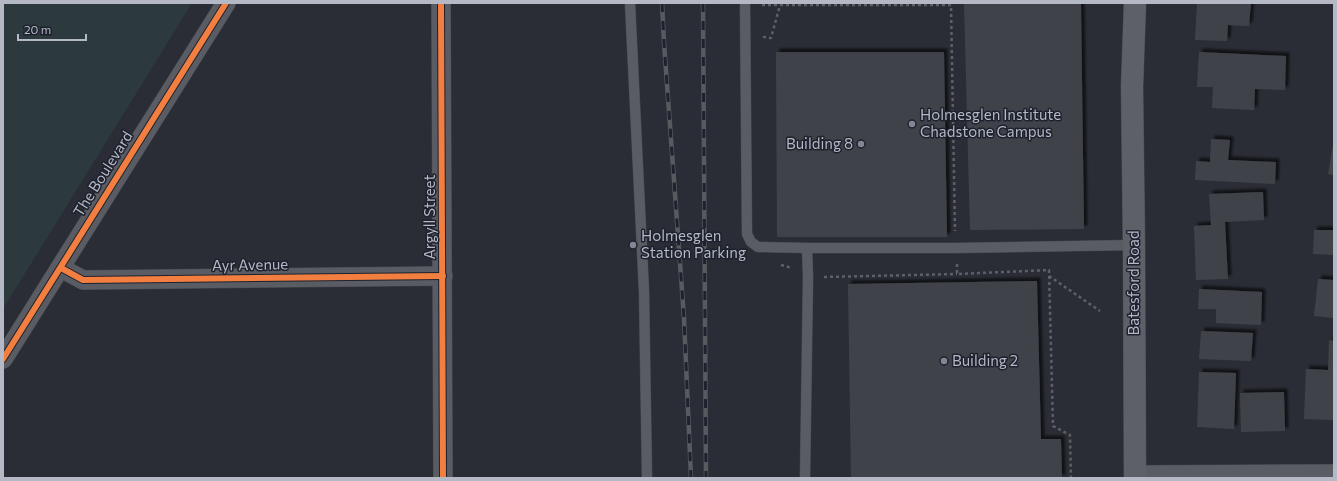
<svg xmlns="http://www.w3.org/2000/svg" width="1337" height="481" viewBox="0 0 1337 481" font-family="Commissioner,sans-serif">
<defs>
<filter id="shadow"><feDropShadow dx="3.5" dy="-3.5" stdDeviation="1" flood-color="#0009"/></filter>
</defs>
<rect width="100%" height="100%" fill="#2a2d35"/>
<!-- green -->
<polygon fill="#2c393d" points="3,3 192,3 3,309"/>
<!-- building -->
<g fill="#414349" filter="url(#shadow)">
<polygon points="964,3 1081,3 1084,229 970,230"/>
<polygon points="1197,3 1251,3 1249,26 1228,25 1227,41 1195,40"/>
<polygon points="776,52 944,52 947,237 777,237"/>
<polygon points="1199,52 1286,56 1285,90 1255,89 1254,110 1212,108 1213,87 1197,87"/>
<polygon points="1211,139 1230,140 1228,160 1276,162 1275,184 1195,180 1196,161 1210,162"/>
<polygon points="1333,145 1334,145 1334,175 1328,174"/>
<polygon points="1263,192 1264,220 1225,222 1228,279 1196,280 1194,226 1211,225 1209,194"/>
<polygon points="1314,230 1334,230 1334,255 1313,254"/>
<polygon points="1318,279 1334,280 1334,318 1314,316"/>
<polygon points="1037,281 1041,439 1061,439 1062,478 851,478 848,284"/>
<polygon points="1199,289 1262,292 1261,325 1216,323 1216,309 1198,309"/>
<polygon points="1201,331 1253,333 1251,361 1199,359"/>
<polygon points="1329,340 1334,341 1334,420 1304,419 1306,369 1328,370"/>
<polygon points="1199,372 1236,373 1234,429 1197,427"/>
<polygon points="1284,392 1285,431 1241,432 1240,393"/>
</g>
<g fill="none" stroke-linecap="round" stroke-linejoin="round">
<defs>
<g id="service">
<polyline points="630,3 644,291 647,478"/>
<polyline points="745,3 747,234 751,242 758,247 807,248"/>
<polyline points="805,478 808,277 807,248 956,248 1134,245"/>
</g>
<g id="minor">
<polyline points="441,3 443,478"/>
<polyline points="61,268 83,280 443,276"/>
<polyline points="3,359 226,3"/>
<polyline points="1135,475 1334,474"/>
</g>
<polyline id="secondary" points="1135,478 1134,245 1132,87 1135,3"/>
</defs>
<!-- service casing -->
<use href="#service" stroke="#46484e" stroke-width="11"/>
<!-- minor casing -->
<use href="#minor" stroke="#46484e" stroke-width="20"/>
<!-- secondary casing -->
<use href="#secondary" stroke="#46484e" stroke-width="23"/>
<!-- path -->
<g stroke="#5e6066" stroke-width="2.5" stroke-dasharray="3 3" stroke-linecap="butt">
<polyline points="762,5 951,5 955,231"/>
<polyline points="764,36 764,37 771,38 780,5"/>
<polyline points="957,264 957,274 1049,270 1053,426 1070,435 1071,478"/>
<polyline points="781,265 792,268"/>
<polyline points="1049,276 1100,311"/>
<polyline points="824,277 957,274"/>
</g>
<!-- service -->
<use href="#service" stroke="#5a5c63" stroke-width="10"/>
<!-- minor -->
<use href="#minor" stroke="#5a5c63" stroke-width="19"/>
<!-- secondary -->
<use href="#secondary" stroke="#5e6067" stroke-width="22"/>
<defs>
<g id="rail">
<polyline points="662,3 664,43 684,318 691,478"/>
<polyline points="703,3 706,478"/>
</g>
</defs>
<!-- rail casing -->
<use href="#rail" stroke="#595a60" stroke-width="4.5"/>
<!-- rail -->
<use href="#rail" stroke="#1e222e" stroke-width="3" stroke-dasharray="9" stroke-linecap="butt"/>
<defs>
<g id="cycleway">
<polyline points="441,3 443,478"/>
<polyline points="61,268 83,280 443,276"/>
<polyline points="3,359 226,3"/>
</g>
</defs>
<!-- cycleway casing -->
<use href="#cycleway" stroke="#1e222e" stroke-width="8"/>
<!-- cycleway -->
<use href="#cycleway" stroke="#f27e40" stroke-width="6"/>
</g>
<!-- markers -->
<g fill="#848793" stroke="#1e222e" stroke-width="1.5">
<circle cx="912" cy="124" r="4"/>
<circle cx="861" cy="144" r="4"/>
<circle cx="633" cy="245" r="4"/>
<circle cx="944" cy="361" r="4"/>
</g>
<g text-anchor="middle" stroke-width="3" stroke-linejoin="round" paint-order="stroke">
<!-- poi labels -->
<g font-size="15" fill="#b5b8c5" stroke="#1e222e" text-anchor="start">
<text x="920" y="120">Holmesglen Institute<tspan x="920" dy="17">Chadstone Campus</tspan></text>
<text x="853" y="149" text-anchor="end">Building 8</text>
<text x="641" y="241">Holmesglen<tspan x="641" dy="17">Station Parking</tspan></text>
<text x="952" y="366">Building 2</text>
</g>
<!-- street labels -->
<g font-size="15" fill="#b5b8c5" stroke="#1e222e">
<text transform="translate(103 174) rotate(-58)" y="5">The Boulevard</text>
<text transform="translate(430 217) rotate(-90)" y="5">Argyll Street</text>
<text transform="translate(250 265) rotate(-1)" y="5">Ayr Avenue</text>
<text transform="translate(1134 283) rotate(-90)" y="5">Batesford Road</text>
</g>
</g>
<!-- border -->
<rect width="1337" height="481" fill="none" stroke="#b5b8c5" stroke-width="8"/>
<!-- scale -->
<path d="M18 34v6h68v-6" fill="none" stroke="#b5b8c5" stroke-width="2"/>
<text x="24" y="34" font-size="12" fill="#b5b8c5" stroke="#1e222e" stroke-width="3" paint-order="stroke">20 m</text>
</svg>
